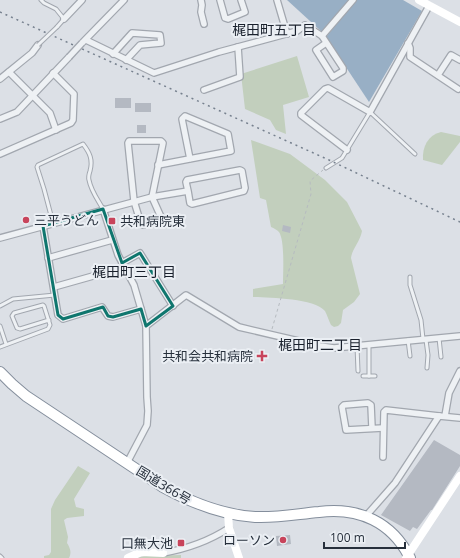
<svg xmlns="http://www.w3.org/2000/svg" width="460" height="558" viewBox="0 0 460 558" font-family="'Open Sans','Noto Sans JP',sans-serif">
<rect width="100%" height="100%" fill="#dce0e6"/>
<!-- green -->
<g fill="#c2cfbd">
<polygon points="297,56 309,97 283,105 286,134 276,130 270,120 245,109 241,74"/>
<path d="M441 132 460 136V142L442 165 423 160C422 147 428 135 441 132Z"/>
<path d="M251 140 290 154 325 180 347 202 362 231C360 242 352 249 351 258L360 294 354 302 343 310 341 323 338 326 334 327 331 325C329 321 327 315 325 311 314 298 270 298 253 297V289L283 284C283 273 285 241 279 232 277 230 274 228 271 227L266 200 260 198Z"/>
<path d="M78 466 90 473 74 499 76 507 84 509V516L67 518 64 520 68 537 67 543C70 548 72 552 69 558H44V556L49 555 51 552V509L55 500Z"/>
<polygon points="181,555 181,558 137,558 144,556"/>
</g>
<!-- water -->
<g fill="#98afc5">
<polygon points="287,0 351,0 322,32"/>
<polygon points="356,0 403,0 422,11 369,102 326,37"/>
</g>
<!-- building -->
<g fill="#b4b9c2">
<rect x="115" y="98" width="16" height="10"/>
<rect x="135" y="103" width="16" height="9"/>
<rect x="137" y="125" width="9" height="8"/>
<polygon points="29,217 30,223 24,224 23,218"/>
<polygon points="283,225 291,227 290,233 282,231"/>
<polygon points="434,440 460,455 460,466 432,510 431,510 417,529 413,527 410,531 381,515"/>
<polygon points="290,535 291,544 277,546 276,536"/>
</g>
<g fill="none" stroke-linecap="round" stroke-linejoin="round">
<defs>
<g id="lane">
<polyline points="41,0 44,3 56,9 64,19 57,27"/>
<polyline points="326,168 342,158 370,112 415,154"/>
<path d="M53 223 44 189 37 167 38 165 83 144C90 153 93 160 90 171 89 174 88 177 89 180 91 191 98 200 103 209"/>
<polyline points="410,277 410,285 421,320 423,339"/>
<polyline points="0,306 13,299 55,295"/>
<polyline points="0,326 6,344"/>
<polyline points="439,338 441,357"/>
<polyline points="408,340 410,356"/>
<polyline points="426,340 428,355 427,368"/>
<polyline points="357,346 358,371"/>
<polyline points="0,347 48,329 50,325 44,306 43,305 14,313 12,316 17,328 20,329 49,320"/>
<polyline points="363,376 375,376"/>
<polyline points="369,376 369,345"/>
<polyline points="0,556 2,558"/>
</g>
<g id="street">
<polyline points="201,0 202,5 201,12 204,24"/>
<polyline points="220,0 225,18 228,19 245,12 241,0"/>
<polyline points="277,0 287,34"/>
<polyline points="64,19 82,0"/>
<polyline points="322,36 353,0"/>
<polyline points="86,40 154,73 219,52 297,31 305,25 322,36 343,68 343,71 333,77 316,50 326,43"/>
<polyline points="83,42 124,0"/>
<polyline points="408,43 410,48 410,57 458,89"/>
<polyline points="113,54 132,33 160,35 161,43 140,45 126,60"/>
<polyline points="9,72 50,113 56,130"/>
<polyline points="438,75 451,55 460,60"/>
<polyline points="0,79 32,53 38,45"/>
<polyline points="204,90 240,77 238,47"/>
<polyline points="0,119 17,112 69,57"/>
<polygon points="129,141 161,141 163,143 152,197 161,217 161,220 143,225 141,224 134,201 128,143"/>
<polyline points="347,150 301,115 301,113 325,89 328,88 370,112 429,6"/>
<polyline points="0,154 71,123 73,120 74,94 53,73"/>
<polyline points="158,165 231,151 228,134 185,116 182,119 190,159"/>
<polyline points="103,209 118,255 134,285 146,326 147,397 148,411 147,425 127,463"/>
<polyline points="43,226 58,315 63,319 102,307 108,316 113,317 141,309"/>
<polyline points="0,238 152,197 188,191 186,182 187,180 240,170 242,171 245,188 244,191 192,204 190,203 188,191"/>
<polyline points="48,258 112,240"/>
<polyline points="122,263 140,253 173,306"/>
<polyline points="54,287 125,267"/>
<polyline points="146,326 186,295 239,327 320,346 334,348 460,336"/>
<polyline points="445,416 449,393 460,371"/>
<polyline points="372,428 371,405 368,403 344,405 342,407 346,430 383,428"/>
<polyline points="383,457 384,412 386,410 439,416"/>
<polyline points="366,516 395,483 439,416 460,418"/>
<path d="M163 553C186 549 209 541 229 528"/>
</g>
<path id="highway" d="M0 372 12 384 26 396 163 487C192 503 222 515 255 517 278 518 297 514 319 512 359 507 392 522 410 558"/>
</defs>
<!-- lane casing -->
<use href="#lane" stroke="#a2a7af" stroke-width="5"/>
<!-- street casing -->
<use href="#street" stroke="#a2a7af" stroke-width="8"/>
<!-- highway casing -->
<use href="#highway" stroke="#848e9c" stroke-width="12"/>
<!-- path -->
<polyline stroke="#b6bbc0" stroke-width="1" stroke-dasharray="3 3" stroke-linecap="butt" points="272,329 311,194 310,181 323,170"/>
<!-- lane -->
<use href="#lane" stroke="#eef1f4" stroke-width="3"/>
<!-- street -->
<use href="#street" stroke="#eef1f4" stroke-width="5.5"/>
<!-- secondary -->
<g stroke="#fff" stroke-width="8">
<polyline points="419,0 460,22"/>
<polyline points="228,513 229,528 239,558"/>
<polyline points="128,558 141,552 163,553"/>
<polyline points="406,558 460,476"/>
</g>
<!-- highway -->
<use href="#highway" stroke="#fff" stroke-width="10"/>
<!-- rail -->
<polyline stroke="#76808e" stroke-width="1.5" stroke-dasharray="2 4" stroke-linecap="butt" points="0,12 329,160 460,222"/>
<defs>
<polyline id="lane-bridge" points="38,45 57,27"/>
<polyline id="street-bridge" points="69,57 82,43"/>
</defs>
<!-- lane-bridge casing -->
<use href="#lane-bridge" stroke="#a2a7af" stroke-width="5" stroke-linecap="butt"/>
<!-- street-bridge casing -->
<use href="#street-bridge" stroke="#a2a7af" stroke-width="8" stroke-linecap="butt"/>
<!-- lane-bridge -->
<use href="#lane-bridge" stroke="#eef1f4" stroke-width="3"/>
<!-- street-bridge -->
<use href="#street-bridge" stroke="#eef1f4" stroke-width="5.5"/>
</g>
<!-- marked area -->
<path fill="none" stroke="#0f766e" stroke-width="3" stroke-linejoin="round" d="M103 209 122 263 140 253 173 306 146 326 141 309 113 317 108 316 103 307 63 319 58 315 43 226Z"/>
<!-- markers -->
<g fill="#c8445b" stroke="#ebeff4" stroke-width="1.5">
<circle cx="26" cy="220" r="4"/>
<rect x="108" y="217" width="8" height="8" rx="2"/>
<path d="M260 350h4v4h4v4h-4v4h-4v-4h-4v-4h4z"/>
<circle cx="283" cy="540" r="4"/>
<rect x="177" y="539" width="8" height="8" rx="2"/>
</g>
<g text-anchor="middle" stroke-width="4" stroke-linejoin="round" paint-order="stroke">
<!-- poi labels -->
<g font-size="13" fill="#262f3b" stroke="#ebeff4" text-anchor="end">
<text x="34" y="225" text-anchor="start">三平うどん</text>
<text x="120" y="226" text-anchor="start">共和病院東</text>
<text x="253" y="361">共和会共和病院</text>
<text x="275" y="545">ローソン</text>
<text x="173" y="548">口無大池</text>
</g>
<!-- street labels -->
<g font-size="13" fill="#262f3b" stroke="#ebeff4">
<text transform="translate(164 485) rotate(31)" y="5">国道366号</text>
</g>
<!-- neighbourhood labels -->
<g font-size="14" fill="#19202c" stroke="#ebeff4">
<text x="274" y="35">梶田町五丁目</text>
<text x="134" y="277">梶田町三丁目</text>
<text x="320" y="350">梶田町二丁目</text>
</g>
</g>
<!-- scale -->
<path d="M324 542v6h81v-6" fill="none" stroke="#262f3b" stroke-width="2"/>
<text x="330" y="542" font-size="12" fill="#262f3b" stroke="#ebeff4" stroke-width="3" paint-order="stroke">100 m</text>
</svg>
